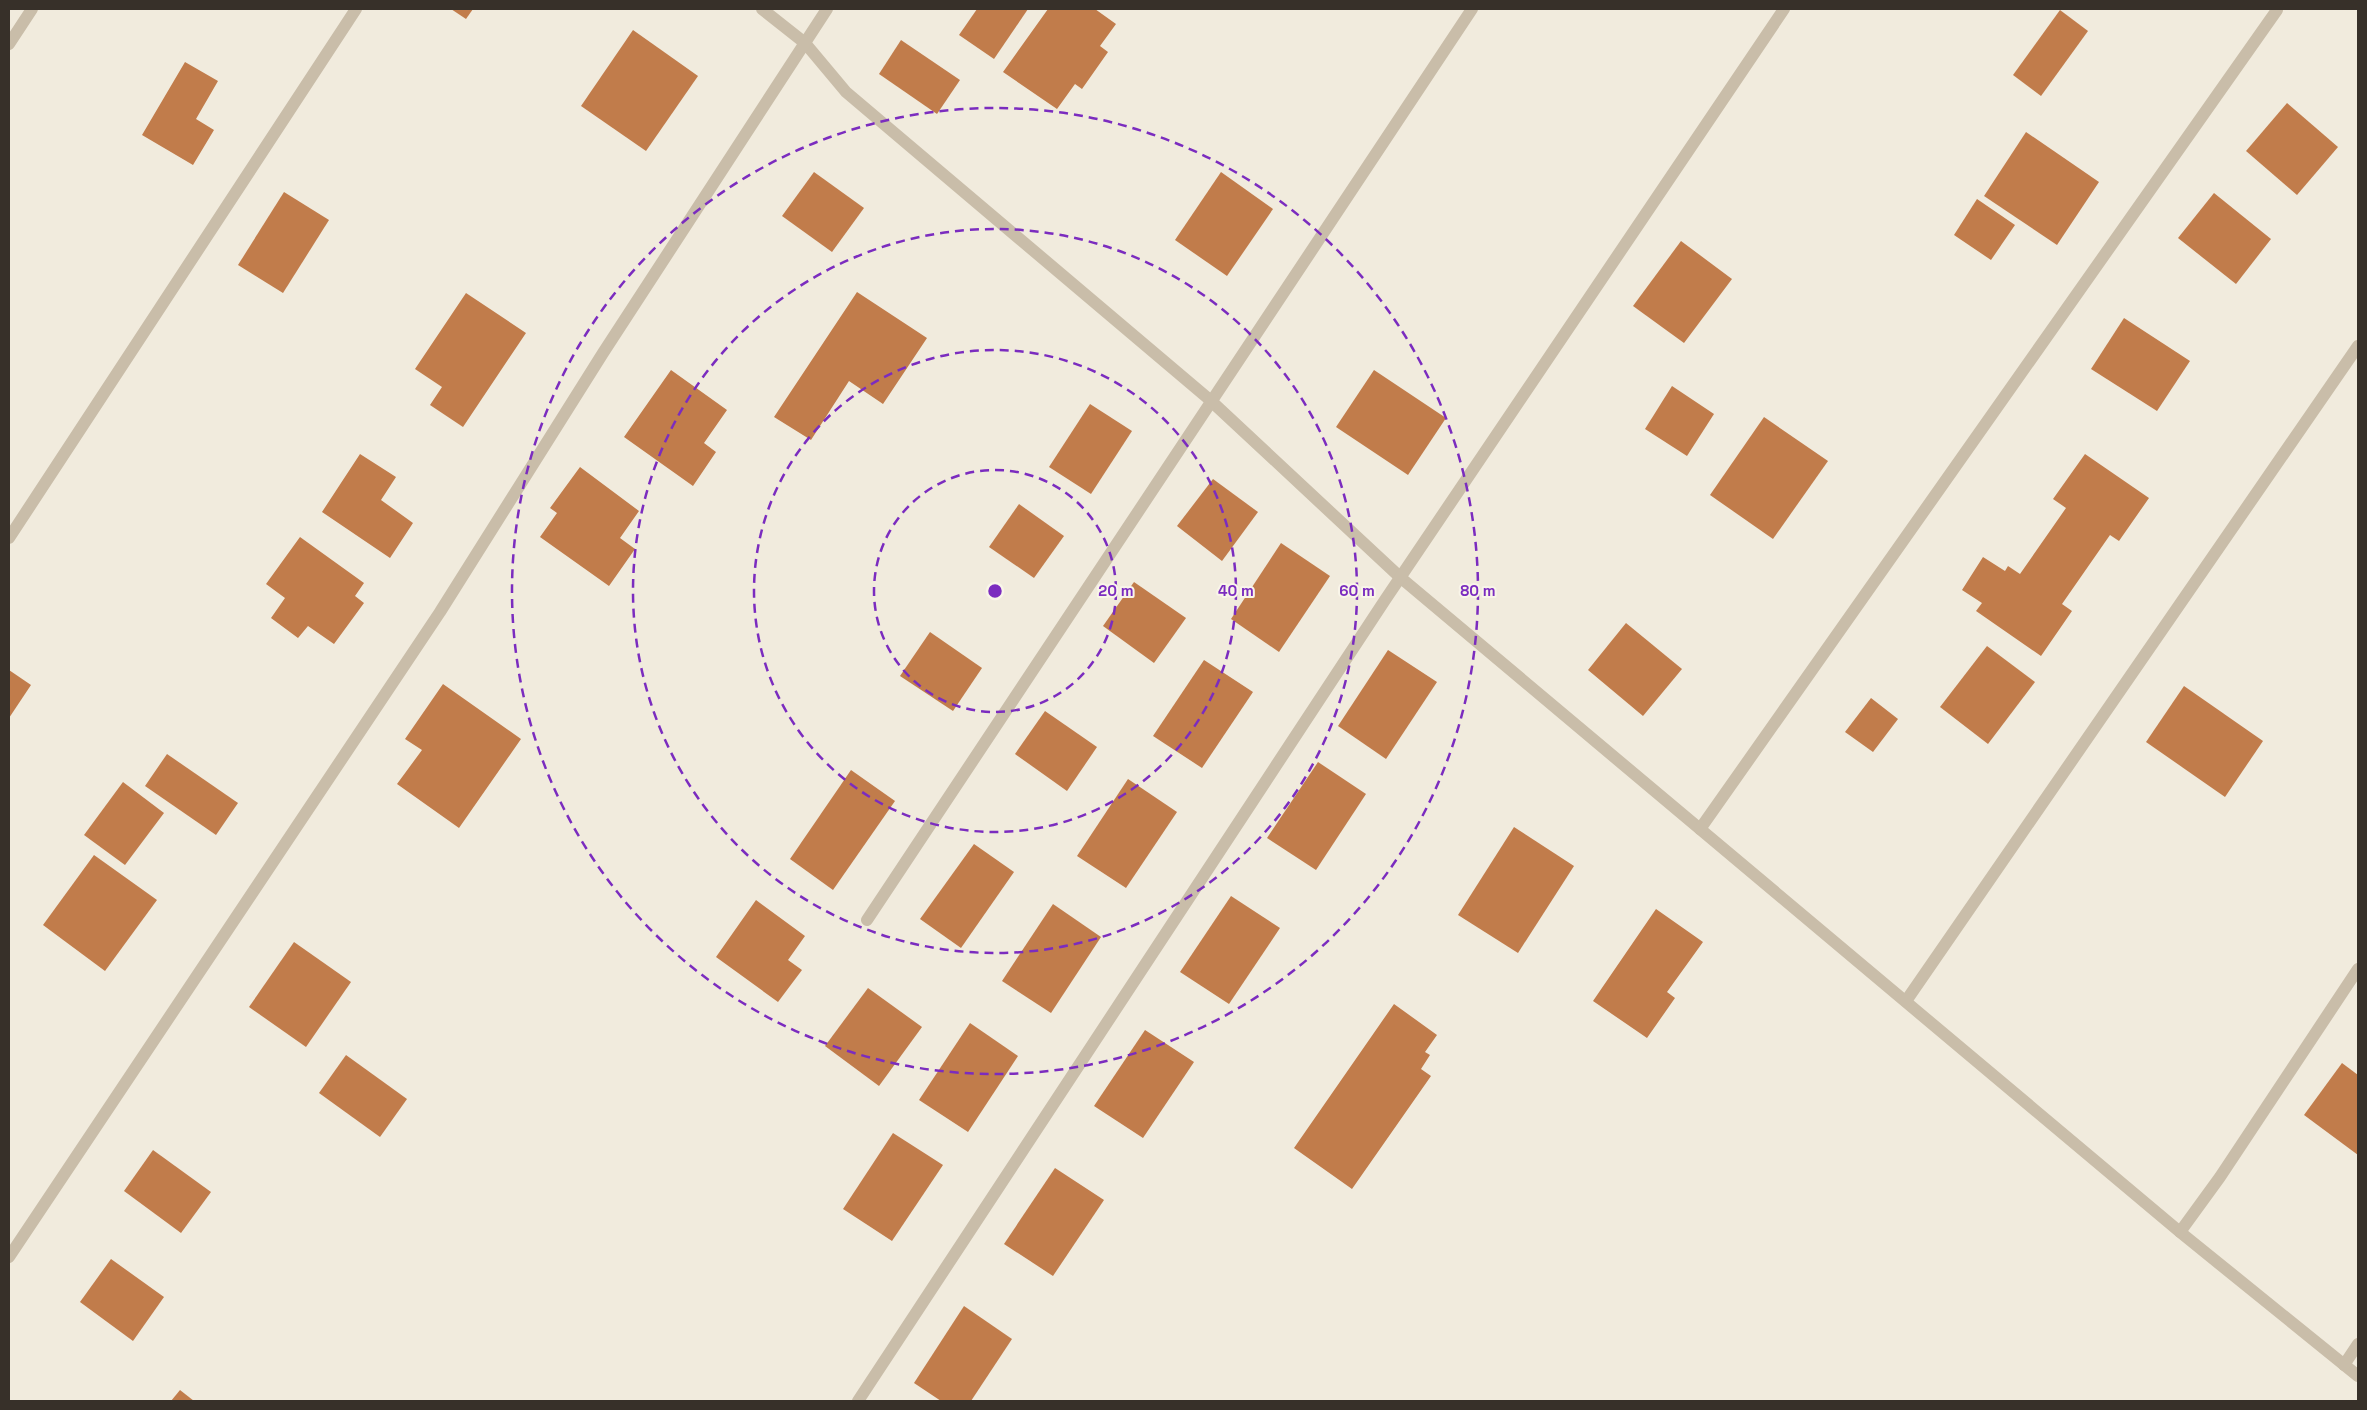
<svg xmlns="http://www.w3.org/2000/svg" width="2367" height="1410" viewBox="0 0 2367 1410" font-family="'Space Grotesk',sans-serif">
<rect width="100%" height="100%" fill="#f1ebdd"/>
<!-- building -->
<g fill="#c17c4b">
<polygon points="451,9 473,9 466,19"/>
<polygon points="977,9 1028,9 994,59 959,35"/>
<polygon points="1048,9 1095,9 1116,24 1100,46 1108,52 1082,89 1075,84 1057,109 1003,72"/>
<polygon points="2060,10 2088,31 2041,96 2013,75"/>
<polygon points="633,30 698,76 646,151 581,106"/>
<polygon points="901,40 960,80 937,114 879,74"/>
<polygon points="185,62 218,81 196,119 214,130 193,165 142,135"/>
<polygon points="2287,103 2338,147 2297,195 2246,151"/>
<polygon points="2026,132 2099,182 2057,245 1984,196"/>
<polygon points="814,172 864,208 832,252 782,216"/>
<polygon points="1221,172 1273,209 1227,276 1175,240"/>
<polygon points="284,192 329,220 283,293 238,265"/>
<polygon points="2214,193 2271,239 2236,284 2178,238"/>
<polygon points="1977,199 2015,225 1991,260 1954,235"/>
<polygon points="1681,241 1732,279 1684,343 1633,306"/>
<polygon points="857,292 927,338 883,404 849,381 811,440 774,417"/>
<polygon points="466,293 526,333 463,427 430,405 442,387 415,369"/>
<polygon points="2124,318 2190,361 2157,411 2091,369"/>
<polygon points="671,370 727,410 704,443 716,452 693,486 624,437"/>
<polygon points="1374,370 1446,418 1408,475 1336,427"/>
<polygon points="1672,386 1714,414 1687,456 1645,429"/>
<polygon points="1090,404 1132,431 1091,494 1049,467"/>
<polygon points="1764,417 1828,461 1773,539 1710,495"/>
<polygon points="360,454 396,477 381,500 413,523 390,558 322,512"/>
<polygon points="2085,454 2149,498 2119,541 2110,535 2062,604 2072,611 2041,656 1976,611 1982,603 1962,590 1983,557 2005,571 2008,566 2020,574 2066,508 2053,499"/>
<polygon points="580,467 639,511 620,538 635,549 609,586 540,537 557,513 550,508"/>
<polygon points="1213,479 1258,512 1222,561 1177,526"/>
<polygon points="1019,504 1064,536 1034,578 989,547"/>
<polygon points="300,537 364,583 355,596 364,603 334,644 308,626 298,638 271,618 285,598 266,584"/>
<polygon points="1281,543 1330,576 1279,652 1231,619"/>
<polygon points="1134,582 1186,618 1154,663 1103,626"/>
<polygon points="1626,623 1682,669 1643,716 1588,670"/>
<polygon points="930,632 982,668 953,711 900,676"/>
<polygon points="1987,646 2035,682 1988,744 1940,707"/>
<polygon points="1388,650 1437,682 1386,759 1338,726"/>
<polygon points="1204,660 1253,692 1202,768 1153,736"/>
<polygon points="9,670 31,685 9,718"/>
<polygon points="443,684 521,739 459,828 397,784 422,750 405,739"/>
<polygon points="2184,686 2263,741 2225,797 2146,742"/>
<polygon points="1871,698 1898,719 1873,752 1845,732"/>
<polygon points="1045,711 1097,747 1067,791 1015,754"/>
<polygon points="167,754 238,803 216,835 145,786"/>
<polygon points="1318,762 1366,794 1316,870 1267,838"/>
<polygon points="851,770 895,801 833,890 790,859"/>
<polygon points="1128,779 1177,812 1126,888 1077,856"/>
<polygon points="123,782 164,813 125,865 84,835"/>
<polygon points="1514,827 1574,866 1518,953 1458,915"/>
<polygon points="974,844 1014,872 961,948 920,919"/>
<polygon points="94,855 157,900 105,971 43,925"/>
<polygon points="1231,896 1280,928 1229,1004 1180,972"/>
<polygon points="756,900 805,936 788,960 802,970 778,1002 716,957"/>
<polygon points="1053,904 1101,937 1051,1013 1002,981"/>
<polygon points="1656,909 1703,942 1667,992 1675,998 1647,1038 1593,1001"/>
<polygon points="294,942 351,982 306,1047 249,1007"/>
<polygon points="868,988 922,1027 879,1086 825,1046"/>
<polygon points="1394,1004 1437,1035 1425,1052 1430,1055 1421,1069 1431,1076 1352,1189 1294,1148"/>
<polygon points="970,1023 1018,1056 968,1132 919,1100"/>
<polygon points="1145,1030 1194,1062 1143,1138 1094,1106"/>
<polygon points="346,1055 407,1099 380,1137 319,1093"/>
<polygon points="2342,1063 2358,1075 2358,1155 2304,1115"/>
<polygon points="893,1133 943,1165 892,1241 843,1209"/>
<polygon points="153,1150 211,1192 181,1233 124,1191"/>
<polygon points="1055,1168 1104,1200 1053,1276 1004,1244"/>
<polygon points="111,1259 164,1297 133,1341 80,1302"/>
<polygon points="964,1306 1012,1339 971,1401 941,1401 914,1383"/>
<polygon points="180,1390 194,1401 171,1401"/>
</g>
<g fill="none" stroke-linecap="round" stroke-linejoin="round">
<!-- minor -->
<g stroke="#c9bda9" stroke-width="12">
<polyline points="762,9 805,43 846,92 1210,400 1401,578 2180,1232 2358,1376"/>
<polyline points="9,44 32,9"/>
<polyline points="9,538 356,9"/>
<polyline points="1700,829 2277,10"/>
<polyline points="867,920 1472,9"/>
<polyline points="1906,1001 2358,346"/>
<polyline points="2180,1232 2220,1177 2358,969"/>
<polyline points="9,1257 440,612 603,353 827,9"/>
<polyline points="2344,1365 2358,1344"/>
<polyline points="858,1401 1385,600 1784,9"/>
</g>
</g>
<!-- distance rings -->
<g fill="none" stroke="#7b2cbf" stroke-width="2.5" stroke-dasharray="9 6">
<circle cx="995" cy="591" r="121"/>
<circle cx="995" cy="591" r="241"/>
<circle cx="995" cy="591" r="362"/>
<circle cx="995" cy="591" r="483"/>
</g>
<circle cx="995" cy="591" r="8" fill="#7b2cbf" stroke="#f9f5e9" stroke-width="2.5"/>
<g font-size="15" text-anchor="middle" font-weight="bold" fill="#7b2cbf" stroke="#f9f5e9" stroke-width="4" stroke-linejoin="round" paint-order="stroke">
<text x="1116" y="596">20 m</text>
<text x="1236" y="596">40 m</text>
<text x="1357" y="596">60 m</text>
<text x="1478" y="596">80 m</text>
</g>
<!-- border -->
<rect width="2367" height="1410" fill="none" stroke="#373029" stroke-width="20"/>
</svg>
